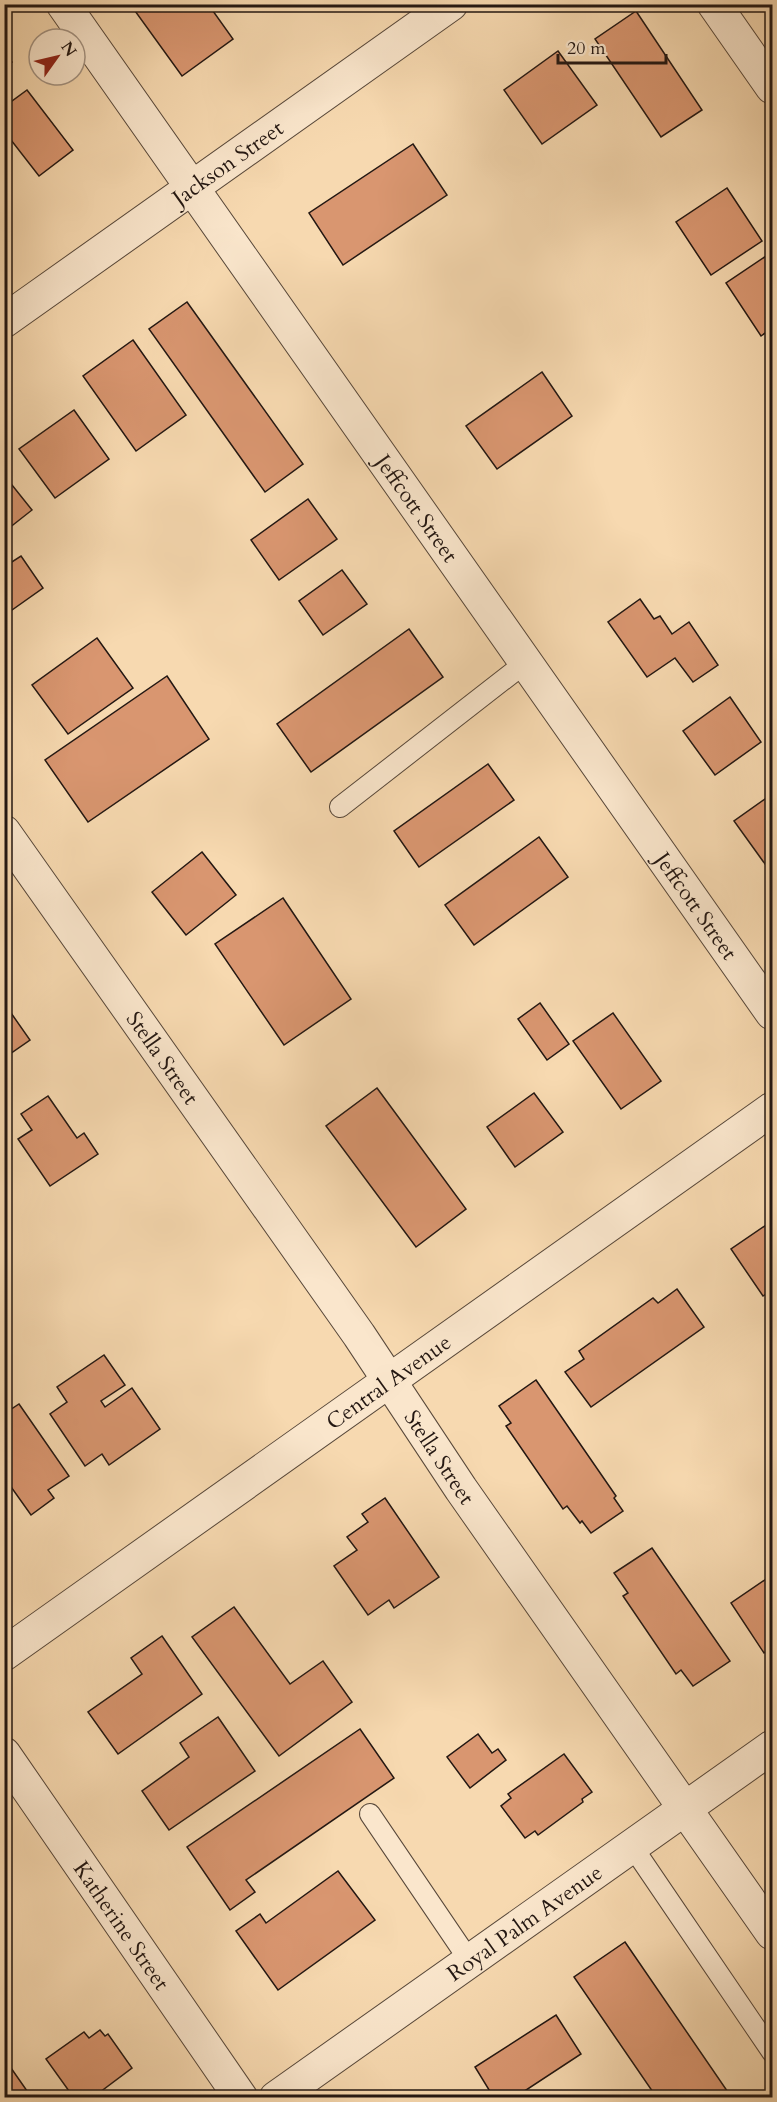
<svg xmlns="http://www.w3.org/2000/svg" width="777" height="2102" viewBox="0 0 777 2102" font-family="Cardo,serif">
<rect width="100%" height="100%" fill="#f7d9b0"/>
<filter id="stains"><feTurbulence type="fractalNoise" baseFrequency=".00333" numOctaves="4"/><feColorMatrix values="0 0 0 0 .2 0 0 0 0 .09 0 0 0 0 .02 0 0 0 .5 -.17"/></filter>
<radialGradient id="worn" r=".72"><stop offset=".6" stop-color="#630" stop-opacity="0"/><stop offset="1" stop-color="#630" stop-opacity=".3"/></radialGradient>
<!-- building -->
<g fill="#d99670" stroke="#231712" stroke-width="1.5">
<polygon points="130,4 208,4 233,39 182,76"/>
<polygon points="636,11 702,110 661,137 595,39"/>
<polygon points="558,51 597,105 542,144 504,90"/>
<polygon points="4,52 12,62 4,67"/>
<polygon points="27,90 73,150 39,176 4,131 4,107"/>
<polygon points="413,144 447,195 343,265 309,213"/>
<polygon points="727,188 762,241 711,275 676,222"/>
<polygon points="772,252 772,328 761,336 726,283"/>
<polygon points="187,302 303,464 265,492 149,329"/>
<polygon points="133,340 186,415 136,451 83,376"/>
<polygon points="542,372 572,416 497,469 466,426"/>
<polygon points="74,410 109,459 55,498 19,449"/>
<polygon points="4,475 32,510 4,532"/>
<polygon points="308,499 337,539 279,580 251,540"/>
<polygon points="21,556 43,588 12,610 4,598 4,567"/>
<polygon points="342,570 367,604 323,635 299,601"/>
<polygon points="640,599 654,619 660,616 672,634 689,622 718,665 693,682 675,658 647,677 608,622"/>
<polygon points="409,629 443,677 311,772 277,724"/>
<polygon points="97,638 133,688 68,734 32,685"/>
<polygon points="167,676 209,739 88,822 45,760"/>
<polygon points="730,697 761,742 715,775 683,731"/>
<polygon points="488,764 514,800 419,867 394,831"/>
<polygon points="772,794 772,858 765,864 734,821"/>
<polygon points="539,837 568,877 474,945 445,905"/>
<polygon points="202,852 236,895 186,935 152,892"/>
<polygon points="283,898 351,999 284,1045 215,944"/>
<polygon points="4,1003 30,1040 4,1058"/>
<polygon points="540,1003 569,1044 547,1060 518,1019"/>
<polygon points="613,1013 661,1081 621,1109 573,1041"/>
<polygon points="377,1088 466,1209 416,1247 326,1126"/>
<polygon points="534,1093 563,1132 515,1167 487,1127"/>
<polygon points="48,1096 77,1138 84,1133 98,1154 50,1186 18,1139 32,1130 21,1114"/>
<polygon points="772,1221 772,1290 763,1296 731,1249"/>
<polygon points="677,1289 704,1327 591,1407 565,1372 584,1359 579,1351 653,1298 658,1303"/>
<polygon points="104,1355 125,1385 101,1401 105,1407 132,1388 160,1429 109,1465 102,1454 85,1466 50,1414 67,1402 57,1387"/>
<polygon points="536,1380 616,1496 614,1498 623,1511 591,1533 582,1521 580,1523 567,1506 563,1509 506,1426 511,1423 499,1406"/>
<polygon points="19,1404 69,1476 48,1490 54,1498 31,1515 4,1477 4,1414"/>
<polygon points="385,1498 439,1577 394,1608 389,1600 368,1615 334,1566 357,1550 347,1537 368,1522 362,1514"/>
<polygon points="652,1548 730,1661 693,1686 681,1670 676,1674 623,1596 628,1593 614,1573"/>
<polygon points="772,1575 772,1647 764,1653 731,1603"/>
<polygon points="234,1607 290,1684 323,1661 352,1702 279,1756 192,1637"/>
<polygon points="162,1636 202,1694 118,1754 88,1712 142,1674 131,1658"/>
<polygon points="218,1717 255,1771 169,1830 142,1791 189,1757 180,1743"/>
<polygon points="360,1729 394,1778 246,1880 255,1892 230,1910 187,1847"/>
<polygon points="478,1734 492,1753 498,1749 506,1760 470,1788 447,1757"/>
<polygon points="564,1754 592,1792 582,1799 583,1802 538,1835 535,1831 525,1838 501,1806 511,1798 508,1794"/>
<polygon points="338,1871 375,1920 278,1990 236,1931 260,1914 266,1923"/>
<polygon points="625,1942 732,2098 657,2098 574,1977"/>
<polygon points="556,2015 581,2054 514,2098 494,2098 475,2067"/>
<polygon points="100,2030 105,2036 108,2034 132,2068 92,2098 74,2098 46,2059 84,2032 89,2038"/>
<polygon points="4,2058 32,2098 4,2098"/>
</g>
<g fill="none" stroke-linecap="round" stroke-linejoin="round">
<defs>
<g id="service">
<polyline points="340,807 525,663"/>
<polyline points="370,1814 469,1960"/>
<polyline points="632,1846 772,2052"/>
</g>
<g id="minor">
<path id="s1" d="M63 4 772 1013"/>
<polyline points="714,4 772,87"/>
<path id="s2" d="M4 321 451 4"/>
<path id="s3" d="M4 832 359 1335 461 1489 772 1933"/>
<path id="s4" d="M4 1754 241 2098"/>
<path id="s5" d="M276 2098 772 1747"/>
</g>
<g id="tertiary">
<path id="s6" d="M4 1654 772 1109"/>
</g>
</defs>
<!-- service casing -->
<use href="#service" stroke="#58483a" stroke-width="22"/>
<!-- minor casing -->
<use href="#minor" stroke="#58483a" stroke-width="35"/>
<!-- tertiary casing -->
<use href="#tertiary" stroke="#58483a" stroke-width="35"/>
<!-- service -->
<use href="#service" stroke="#fae6cc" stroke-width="20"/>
<!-- minor -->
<use href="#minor" stroke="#fae6cc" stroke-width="33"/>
<!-- tertiary -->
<use href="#tertiary" stroke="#fae6cc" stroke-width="33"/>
</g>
<g text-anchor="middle" stroke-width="4.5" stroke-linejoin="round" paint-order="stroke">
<!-- street labels -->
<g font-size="22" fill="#231712" stroke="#fae6cc">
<text dy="8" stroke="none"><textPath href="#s2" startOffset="274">Jackson Street</textPath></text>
<text dy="8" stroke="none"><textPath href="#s1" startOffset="616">Jeffcott Street</textPath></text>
<text dy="8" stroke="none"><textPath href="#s1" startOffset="1102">Jeffcott Street</textPath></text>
<text dy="8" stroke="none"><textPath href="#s3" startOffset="276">Stella Street</textPath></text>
<text dy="8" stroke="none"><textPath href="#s6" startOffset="471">Central Avenue</textPath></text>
<text dy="8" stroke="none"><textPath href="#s3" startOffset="762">Stella Street</textPath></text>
<text dy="8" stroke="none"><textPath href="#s5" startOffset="304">Royal Palm Avenue</textPath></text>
<text dy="8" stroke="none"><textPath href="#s4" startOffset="208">Katherine Street</textPath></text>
</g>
</g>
<!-- margin -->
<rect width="777" height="2102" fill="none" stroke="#f7d9b0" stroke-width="24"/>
<rect x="6" y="6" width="765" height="2090" fill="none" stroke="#231712" stroke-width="3"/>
<rect x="12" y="12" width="753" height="2078" fill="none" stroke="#231712" stroke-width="1.5"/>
<!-- north arrow -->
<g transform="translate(57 57) rotate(56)"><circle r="28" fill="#fae6cc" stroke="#a49382" stroke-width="1.5"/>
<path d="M0-4.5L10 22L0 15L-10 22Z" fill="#8f2418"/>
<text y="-9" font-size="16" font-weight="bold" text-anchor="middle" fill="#231712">N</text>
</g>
<!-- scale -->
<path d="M558 54v9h108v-9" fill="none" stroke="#231712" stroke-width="3"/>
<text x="567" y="54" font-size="18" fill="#231712" stroke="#fae6cc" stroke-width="4.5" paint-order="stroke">20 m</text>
<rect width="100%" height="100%" filter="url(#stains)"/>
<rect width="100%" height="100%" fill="url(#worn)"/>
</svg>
